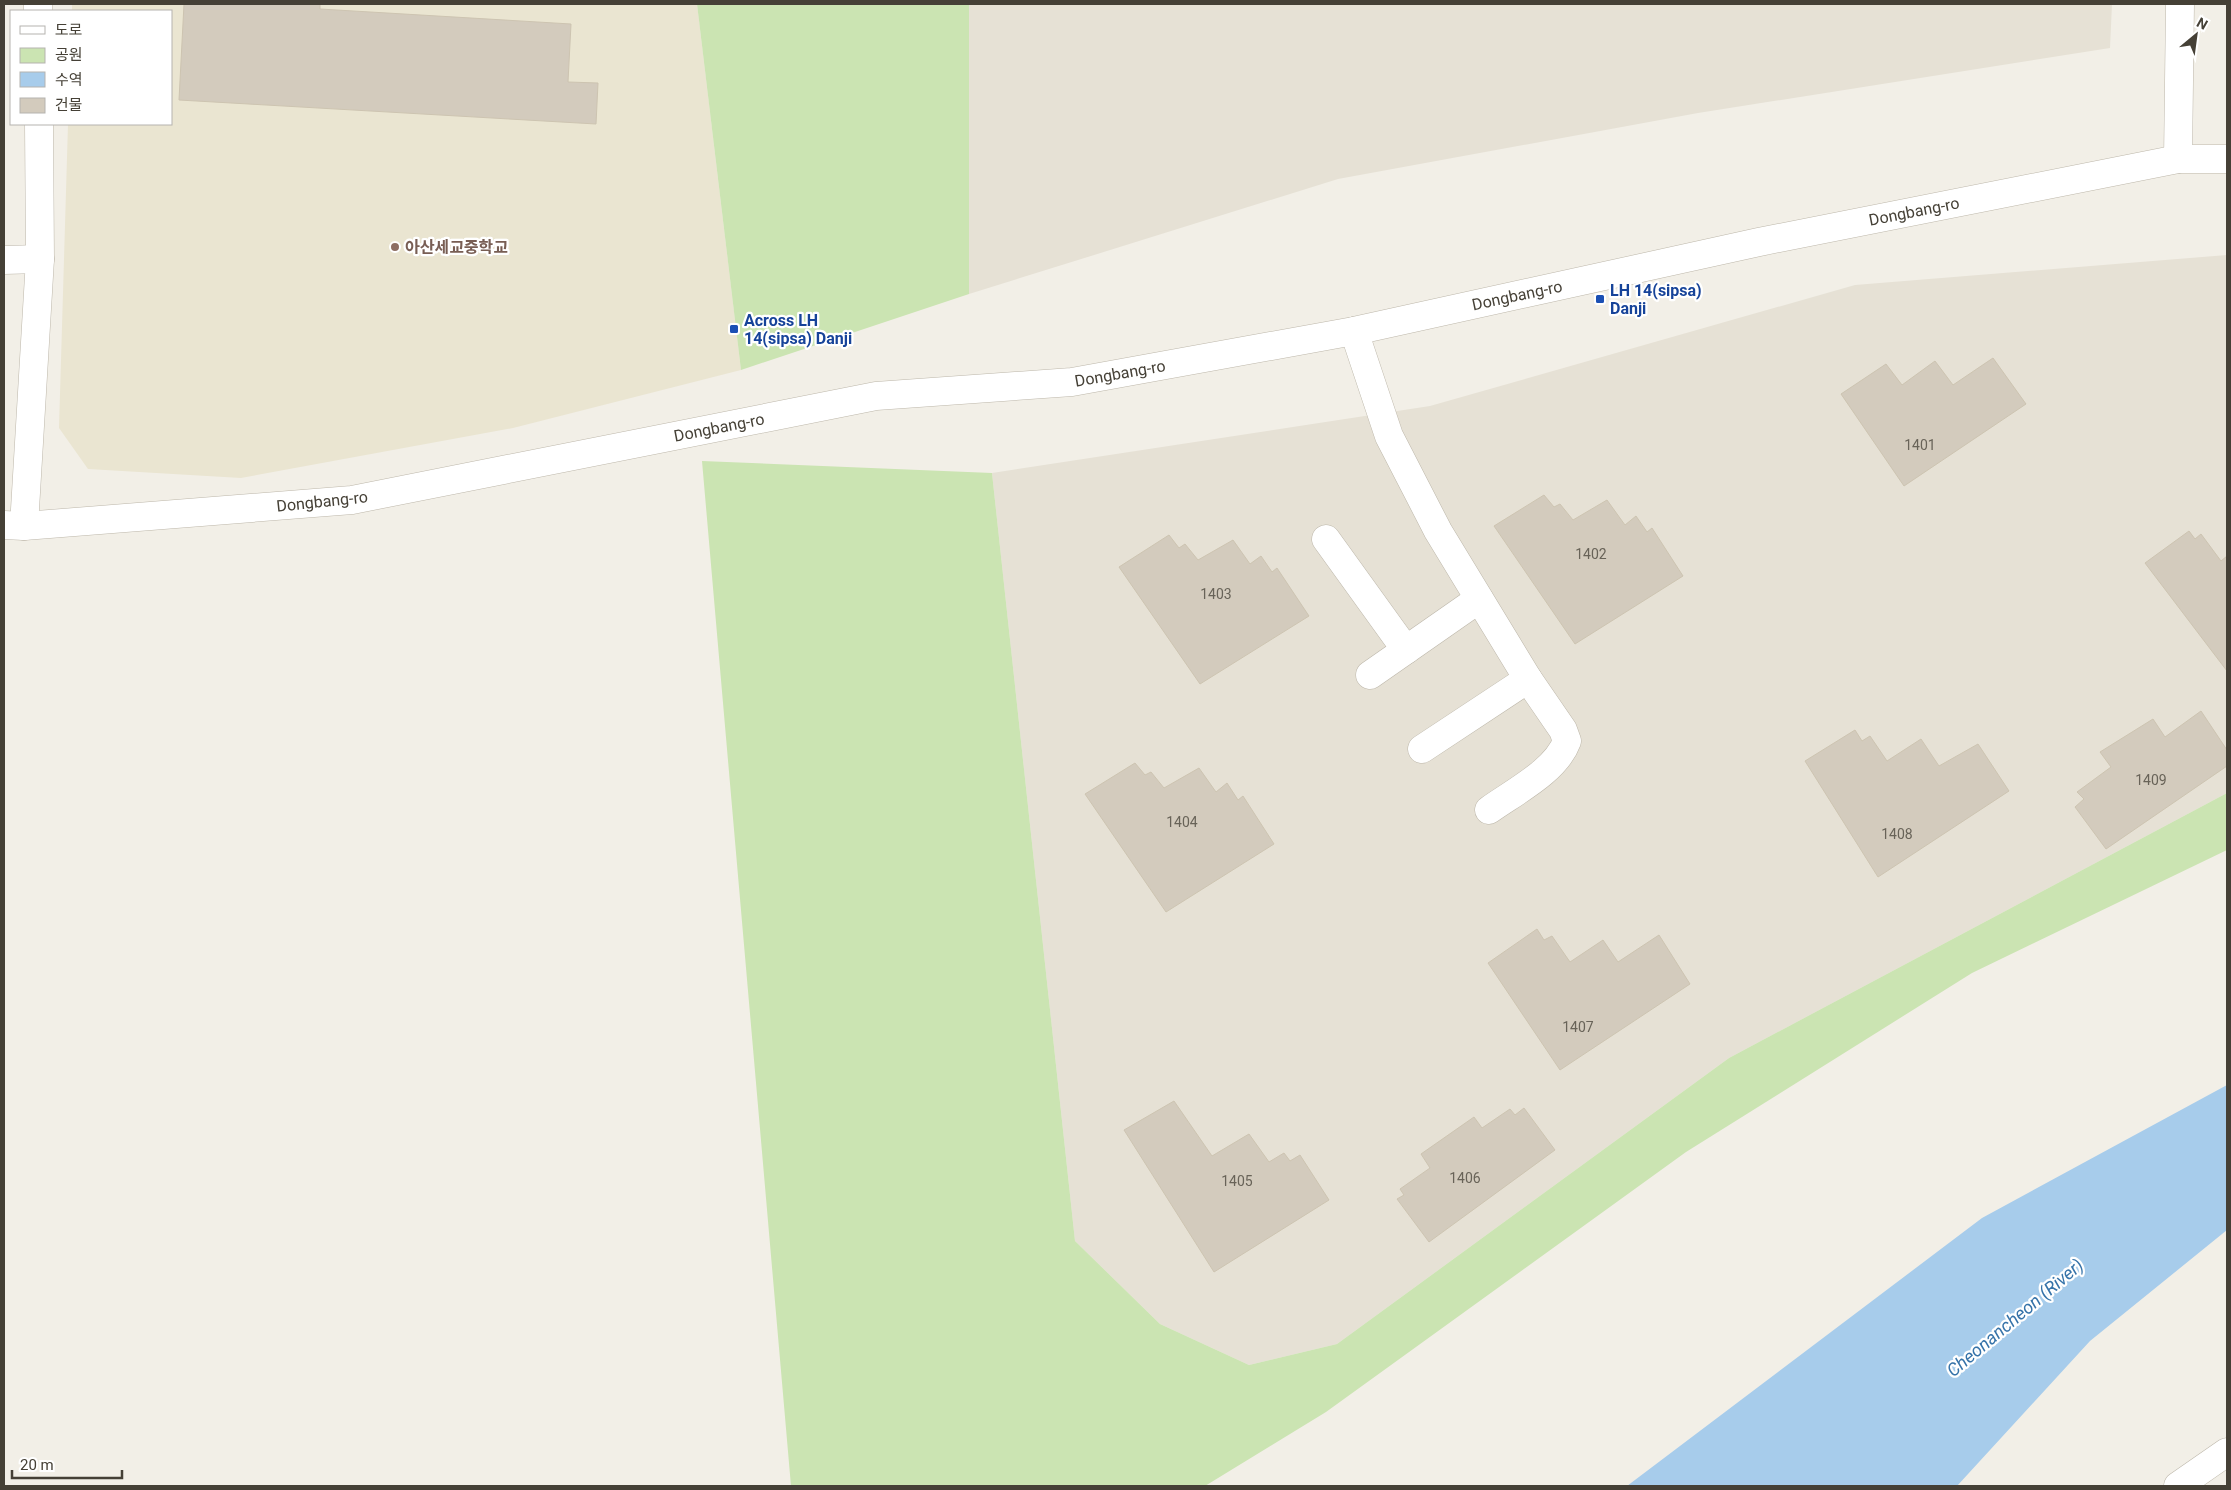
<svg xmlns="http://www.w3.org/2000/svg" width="2231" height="1490" viewBox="0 0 2231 1490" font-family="Roboto,'Noto Sans KR',sans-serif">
<rect width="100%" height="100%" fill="#f2efe7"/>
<!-- residential -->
<g fill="#e6e1d5">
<polygon points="969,4 2112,4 2110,48 1698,113 1338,179 969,294"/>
<polygon points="2227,255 2227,793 1729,1058 1337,1344 1249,1365 1160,1324 1075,1241 992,473 1430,406 1855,285"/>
</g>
<!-- education -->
<polygon fill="#eae5d1" points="72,4 697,4 741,370 513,428 241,478 88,469 59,428 68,124 171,124 171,11 72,11"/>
<!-- green -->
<g fill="#cbe4b2">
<polygon points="697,4 969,4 969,294 741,370"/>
<polygon points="702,461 992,473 1075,1241 1160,1324 1249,1365 1337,1344 1729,1058 2227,793 2227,850 1972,973 1686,1152 1326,1412 1205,1486 791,1486"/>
</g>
<!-- water -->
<polygon fill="#a7cceb" points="2227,1085 2227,1230 2090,1341 1957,1486 1627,1486 1982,1218"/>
<!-- building -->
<g fill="#d3cbbd" stroke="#cdc4b1">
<polygon points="184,4 320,4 320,9 571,24 568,82 598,83 596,124 179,100"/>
<polygon points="1993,358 2026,404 1904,486 1841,394 1886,364 1902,385 1935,361 1953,385"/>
<polygon points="1544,495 1554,507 1560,504 1573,520 1607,500 1625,525 1636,516 1647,532 1652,528 1683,576 1575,644 1494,526"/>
<polygon points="2189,531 2195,539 2201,534 2221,561 2227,556 2227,671 2145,563"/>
<polygon points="1169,535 1179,548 1185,544 1198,560 1233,540 1250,564 1261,556 1272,572 1277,568 1309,616 1200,684 1119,567"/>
<polygon points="2201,711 2227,750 2227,766 2106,849 2075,807 2084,799 2077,792 2111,767 2100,752 2153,719 2165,737"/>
<polygon points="1855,730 1862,741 1870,736 1887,761 1921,739 1939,766 1978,744 2009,791 1878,877 1805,761"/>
<polygon points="1135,763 1145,775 1151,772 1164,788 1199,768 1216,792 1227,783 1238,800 1243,796 1274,844 1166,912 1085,794"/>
<polygon points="1537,929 1544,940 1552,936 1570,962 1603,940 1618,962 1659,935 1690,984 1560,1070 1488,963"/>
<polygon points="1174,1101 1212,1156 1249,1134 1269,1162 1284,1153 1290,1161 1300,1155 1329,1200 1214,1272 1124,1130"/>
<polygon points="1524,1108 1555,1150 1429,1242 1397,1199 1404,1195 1400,1189 1430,1168 1421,1154 1474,1117 1482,1128 1510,1109 1515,1115"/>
</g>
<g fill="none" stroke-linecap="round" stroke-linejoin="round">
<defs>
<g id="minor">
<polyline points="38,4 38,11"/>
<polyline points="2178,159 2180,4"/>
<polyline points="4,260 40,259"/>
<path d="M1354 331 1389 436 1438 531 1528 679 1563 730 1567 741C1556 771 1514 792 1489 810"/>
<polyline points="4,525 24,526 352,500 876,396 1072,382 1354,331 1759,242 2178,159 2227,159"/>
<polyline points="24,526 40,259 39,124"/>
<polyline points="1326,539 1406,650"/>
<polyline points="1370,675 1479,599"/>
<polyline points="1422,749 1528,679"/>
<polyline points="2178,1486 2227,1452"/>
</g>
</defs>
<!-- minor casing -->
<use href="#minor" stroke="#bdb7aa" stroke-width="29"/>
<!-- minor -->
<use href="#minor" stroke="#fff" stroke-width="28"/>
</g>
<!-- markers -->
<circle fill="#8d6e63" stroke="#fff" stroke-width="2" cx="395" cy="247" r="5"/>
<g fill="#1a4fb4" stroke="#fff" stroke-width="2">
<rect x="1595" y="294" width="10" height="10" rx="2.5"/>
<rect x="729" y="324" width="10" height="10" rx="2.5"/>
</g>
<g text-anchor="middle" stroke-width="4.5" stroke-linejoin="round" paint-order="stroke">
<!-- number labels -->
<g font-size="14" fill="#686358">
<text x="1920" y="450">1401</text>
<text x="1591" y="559">1402</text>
<text x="1216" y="599">1403</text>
<text x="2151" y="785">1409</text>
<text x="1182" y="827">1404</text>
<text x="1897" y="839">1408</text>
<text x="1578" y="1032">1407</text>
<text x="1465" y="1183">1406</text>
<text x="1237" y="1186">1405</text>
</g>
<!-- street labels -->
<g font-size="16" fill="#454036" stroke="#fff">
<text transform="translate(1914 211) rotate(-11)" y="6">Dongbang-ro</text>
<text transform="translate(1517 295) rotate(-12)" y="6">Dongbang-ro</text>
<text transform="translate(1120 373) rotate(-10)" y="6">Dongbang-ro</text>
<text transform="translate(719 427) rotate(-11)" y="6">Dongbang-ro</text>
<text transform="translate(322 501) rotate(-6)" y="6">Dongbang-ro</text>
</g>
<!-- education labels -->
<g font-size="16" font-weight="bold" fill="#785e54" stroke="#fff" text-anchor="start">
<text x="405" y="253">아산세교중학교</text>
</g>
<!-- transit labels -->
<g font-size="16" font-weight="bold" fill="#164399" stroke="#fff" text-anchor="start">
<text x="1610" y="296">LH 14(sipsa)<tspan x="1610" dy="18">Danji</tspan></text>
<text x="744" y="326">Across LH<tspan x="744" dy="18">14(sipsa) Danji</tspan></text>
</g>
<!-- water labels -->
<g font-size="18" font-style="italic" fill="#3673a9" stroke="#fff">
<text transform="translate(2015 1318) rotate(-40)" y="6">Cheonancheon (River)</text>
</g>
</g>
<!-- border -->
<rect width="2231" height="1490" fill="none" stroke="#454036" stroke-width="10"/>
<!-- legend -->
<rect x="10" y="10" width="162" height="115" fill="#ffffff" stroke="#b5b3af"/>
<rect x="20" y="26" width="25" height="8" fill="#ffffff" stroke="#b5b3af"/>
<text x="55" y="35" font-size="15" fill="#454036">도로</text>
<rect x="20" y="48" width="25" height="15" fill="#cbe4b2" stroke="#b5b3af"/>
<text x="55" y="60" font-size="15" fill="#454036">공원</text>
<rect x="20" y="72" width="25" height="15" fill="#a7cceb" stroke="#b5b3af"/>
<text x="55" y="85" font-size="15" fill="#454036">수역</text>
<rect x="20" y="98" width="25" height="15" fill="#d3cbbd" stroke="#b5b3af"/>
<text x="55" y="110" font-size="15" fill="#454036">건물</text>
<!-- north arrow -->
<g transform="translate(2196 35) rotate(29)" stroke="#ffffff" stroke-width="4" paint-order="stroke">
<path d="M0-4L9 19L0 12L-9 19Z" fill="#454036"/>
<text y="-8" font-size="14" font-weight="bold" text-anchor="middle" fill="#454036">N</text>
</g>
<!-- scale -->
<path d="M12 1470v8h110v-8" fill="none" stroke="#454036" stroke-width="2.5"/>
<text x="20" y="1470" font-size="15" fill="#454036" stroke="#ffffff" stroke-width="4" paint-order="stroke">20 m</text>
</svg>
